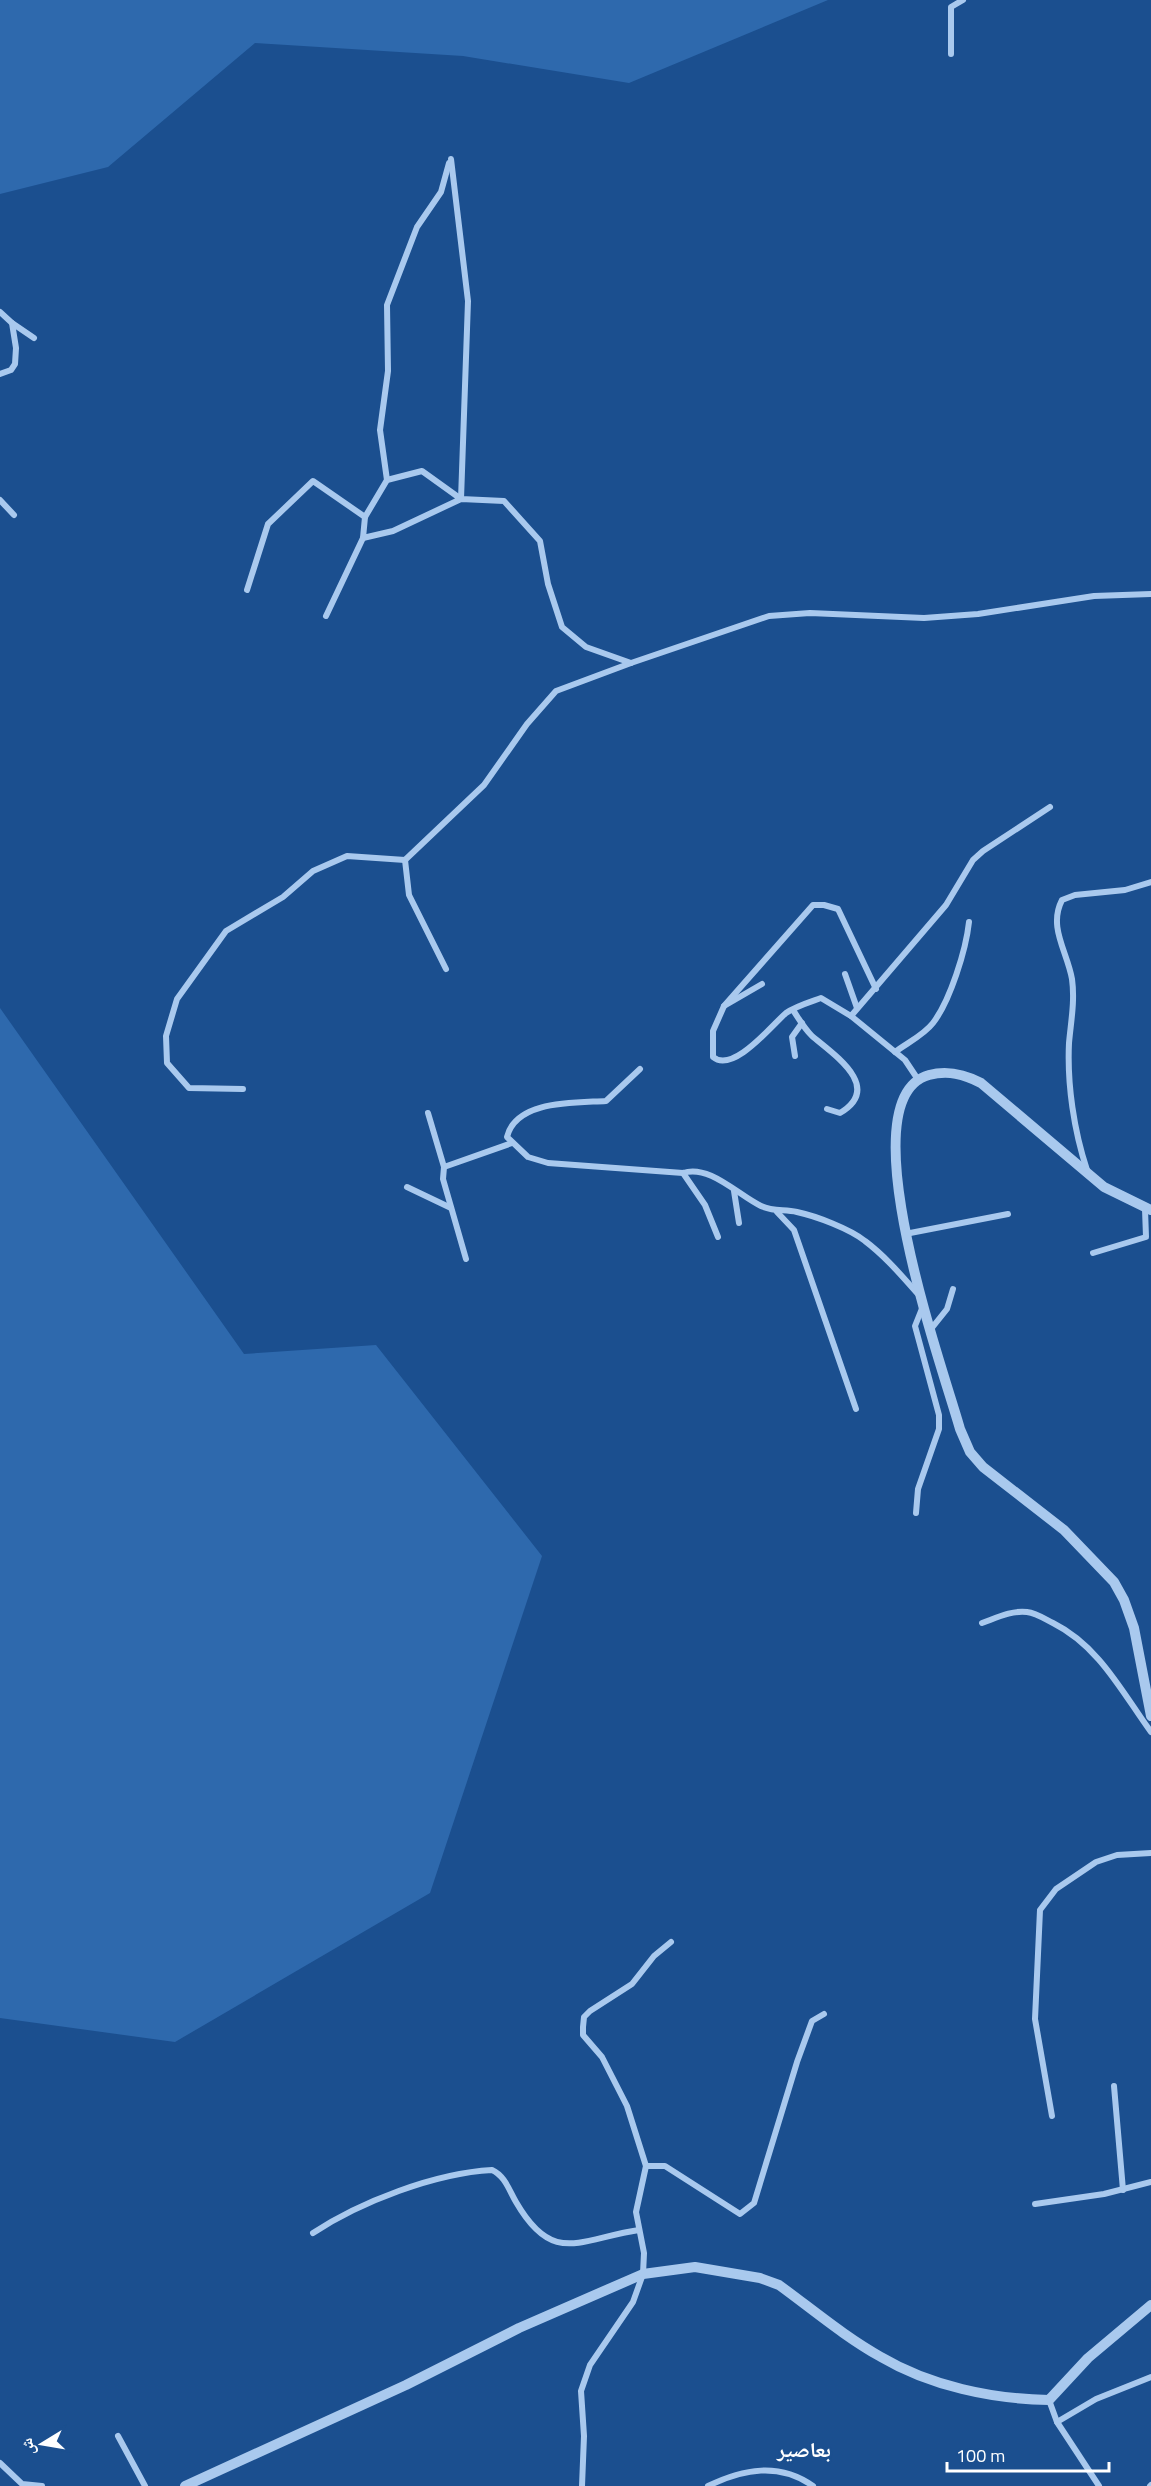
<svg xmlns="http://www.w3.org/2000/svg" width="1151" height="2486" viewBox="0 0 1151 2486" font-family="'Titillium Web','Noto Naskh Arabic',sans-serif">
<rect width="100%" height="100%" fill="#1b4f8f"/>
<!-- green -->
<g fill="#2e69ad">
<polygon points="0,0 828,0 629,83 463,56 255,43 108,167 0,194"/>
<polygon points="0,1008 244,1354 376,1345 542,1556 430,1893 175,2042 0,2018"/>
</g>
<g fill="none" stroke-linecap="round" stroke-linejoin="round">
<!-- minor -->
<g stroke="#a9c9ee" stroke-width="6">
<polyline points="951,54 951,7 963,0"/>
<polyline points="451,159 468,301 461,499"/>
<polyline points="0,312 12,323 16,348 15,364 11,370 0,374"/>
<polyline points="12,323 34,338"/>
<polyline points="387,480 380,430 388,371 387,305 417,227 441,192 449,163"/>
<polyline points="461,499 422,471 387,480 365,517 363,538 393,531 461,499 504,501 540,541 548,584 562,627 586,647 631,663"/>
<polyline points="0,500 14,515"/>
<polyline points="247,590 268,524 313,481 365,517"/>
<polyline points="326,616 363,538"/>
<polyline points="405,860 409,895 446,969"/>
<polyline points="845,974 857,1008"/>
<polyline points="724,1006 762,984"/>
<path d="M793 1010C799 1019 804 1028 812 1036 833 1054 884 1087 840 1113L827 1109"/>
<path d="M851 1016 821 998C810 1002 796 1006 786 1013 772 1025 733 1074 713 1057V1031L724 1006 813 905H824L838 909 876 989"/>
<path d="M895 1052C907 1043 924 1035 933 1023 950 1001 966 950 969 922"/>
<polyline points="795,1056 792,1037 802,1023"/>
<path d="M640 1069 606 1101C575 1103 516 1100 507 1137L528 1157 548 1163 683 1173C709 1164 738 1195 761 1206 774 1212 784 1209 797 1212 816 1216 850 1229 865 1241 885 1256 901 1275 917 1293"/>
<polyline points="917,1078 905,1060 851,1016 946,905 973,860 983,851 1050,807"/>
<polyline points="243,1089 189,1088 167,1063 166,1036 177,999 226,931 283,897 313,871 347,856 405,860 484,785 527,724 556,691 631,663 769,616 810,613 924,618 978,614 1094,596 1151,594"/>
<polyline points="428,1113 444,1167"/>
<path d="M1087 1170C1074 1131 1067 1084 1069 1043 1071 1021 1075 1001 1072 979 1067 951 1048 927 1062 900L1075 895 1125 890 1151 882"/>
<polyline points="683,1173 705,1205 718,1237"/>
<polyline points="407,1187 451,1208"/>
<polyline points="734,1191 739,1223"/>
<polyline points="777,1212 794,1230 856,1409"/>
<polyline points="905,1234 1008,1214"/>
<polyline points="1093,1253 1146,1237 1145,1209"/>
<polyline points="466,1259 443,1179 444,1167 512,1143"/>
<polyline points="931,1329 947,1309 953,1289"/>
<polyline points="916,1513 918,1489 939,1429 939,1415 915,1326 923,1306"/>
<path d="M982 1623C996 1618 1012 1610 1027 1612 1036 1613 1045 1619 1053 1623 1099 1646 1122 1692 1151 1732"/>
<polyline points="1114,2086 1123,2190"/>
<polyline points="1052,2116 1035,2019 1040,1910 1056,1889 1096,1862 1117,1855 1151,1853"/>
<polyline points="646,2166 665,2166 740,2214 754,2203 797,2062 812,2021 824,2014"/>
<polyline points="1035,2204 1104,2194 1151,2182"/>
<path d="M313 2233C360 2202 435 2173 492 2170 505 2176 509 2190 516 2202 553 2266 579 2239 639 2230"/>
<polyline points="1049,2400 1057,2422 1099,2486"/>
<polyline points="1057,2422 1096,2399 1151,2377"/>
<polyline points="118,2436 145,2486"/>
<polyline points="0,2463 22,2484 42,2486"/>
<polyline points="582,2486 584,2436 581,2391 590,2365 633,2302 643,2274 644,2253 636,2212 646,2166 627,2106 602,2057 583,2035 583,2027 584,2017 590,2011 632,1984 654,1956 671,1942"/>
<path d="M708 2486C743 2469 779 2462 813 2486"/>
<polyline points="1150,2486 1151,2485"/>
</g>
<!-- tertiary -->
<g stroke="#a9c9ee" stroke-width="10">
<path d="M1151 1210 1104 1187 981 1083C964 1074 948 1070 929 1075 845 1098 944 1371 960 1429L970 1452 983 1467 1064 1530 1114 1582 1124 1600 1134 1628 1151 1716"/>
<path d="M185 2486 406 2385 519 2328 643 2274 695 2267 760 2278 779 2285C812 2309 845 2337 881 2357 930 2386 992 2399 1049 2400L1088 2358 1151 2305"/>
</g>
</g>
<g text-anchor="middle" stroke-width="4.5" stroke-linejoin="round" paint-order="stroke">
<!-- quarter labels -->
<g font-size="21" font-weight="bold" fill="#fff" stroke="#1b4f8f">
<text x="804" y="2457">بعاصير</text>
</g>
</g>
<!-- north arrow -->
<g transform="translate(42 2444) rotate(259)" stroke="#1b4f8f" stroke-width="4.5" paint-order="stroke">
<path d="M0-4.5L10 22L0 15L-10 22Z" fill="#ffffff"/>
<text y="-9" font-size="16" font-weight="bold" text-anchor="middle" fill="#ffffff">ش</text>
</g>
<!-- scale -->
<path d="M947 2462v9h162v-9" fill="none" stroke="#ffffff" stroke-width="3"/>
<text x="956" y="2462" font-size="18" fill="#ffffff" stroke="#1b4f8f" stroke-width="4.5" paint-order="stroke">100 m</text>
</svg>
